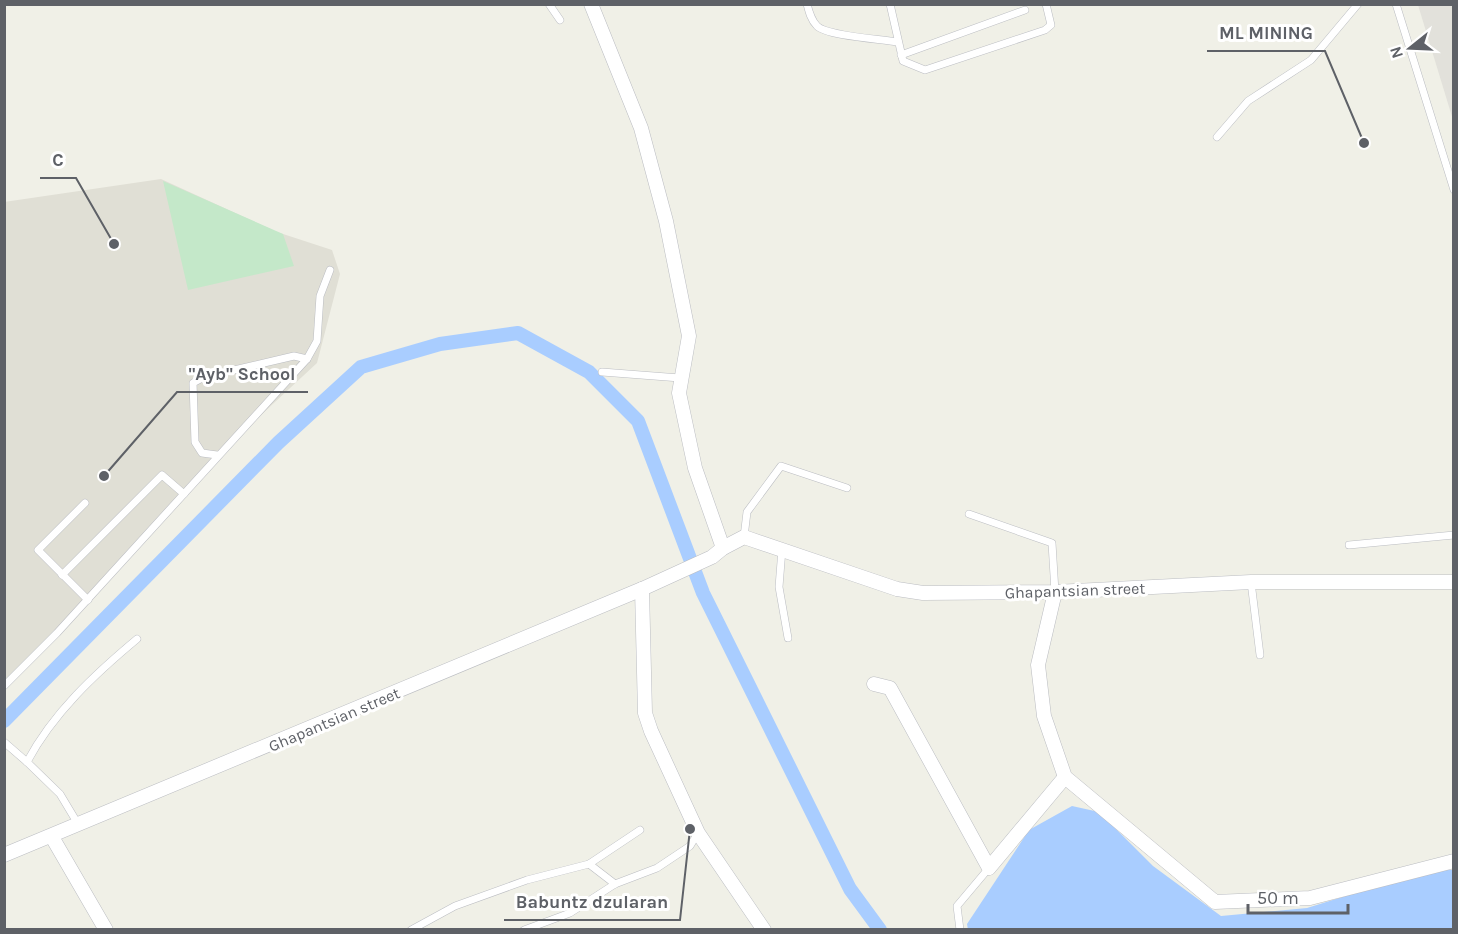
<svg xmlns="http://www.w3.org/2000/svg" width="1458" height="934" viewBox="0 0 1458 934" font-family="Karla,sans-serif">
<rect width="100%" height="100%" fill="#f0f0e7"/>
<!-- industrial -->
<polygon fill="#e2e1db" points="1418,5 1453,5 1453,120"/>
<!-- education -->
<polygon fill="#e0dfd5" points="161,179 277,232 332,250 340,274 317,363 261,415 4,684 4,202"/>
<!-- green -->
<polygon fill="#c4e8c9" points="163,181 283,234 294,266 188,290"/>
<!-- water -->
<polygon fill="#a9cdff" points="1072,806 1099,812 1153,866 1221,916 1307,908 1429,870 1453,870 1453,929 968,930 967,924 1029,830"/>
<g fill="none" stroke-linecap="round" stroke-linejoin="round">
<!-- canal -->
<polyline stroke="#a9cdff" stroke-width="14" points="4,721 278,443 361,367 440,344 518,333 589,372 638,421 703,593 850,889 880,930"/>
<defs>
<g id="service">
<polyline points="549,4 560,20"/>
<path d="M807 4C809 12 811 20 817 26 827 36 880 39 897 42"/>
<polyline points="890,4 903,61 925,70 1045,30 1051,25 1046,4"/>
<polyline points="1396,4 1454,190"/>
<polyline points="901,55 1025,10"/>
<polyline points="1217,137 1248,101 1311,60 1358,4"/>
<polyline points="602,372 680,378"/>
<polyline points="217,455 202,453 195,442 193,383 204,377 294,356 307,359"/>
<polyline points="85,503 38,550 88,600"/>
<polyline points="969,514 1052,543 1055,592"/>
<polyline points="744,537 747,512 781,466 847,488"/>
<polyline points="1349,545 1454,535"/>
<polyline points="782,549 779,587 788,638"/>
<polyline points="62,575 162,475 184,494"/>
<polyline points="1251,582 1260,655"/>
<polyline points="4,686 57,633 307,359 317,341 320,296 330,270"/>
<polyline points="4,742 27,762"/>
<path d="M78 824 60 794 27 762C53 713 95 674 137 639"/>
<polyline points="589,864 615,884"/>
<polyline points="411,930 455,906 527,880 589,864 640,830"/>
<polyline points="524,930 570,913 615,884 657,868 690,846 698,833"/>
<polyline points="960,930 957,906 989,868"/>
</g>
<g id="minor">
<polyline points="591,4 641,128 666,221 689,336 679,393 695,468 723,548"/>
<polyline points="642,589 645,713 651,731 698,833 764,930"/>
<polyline points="1055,592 1038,665 1044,716 1065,777 1215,902 1310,898 1454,861"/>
<polyline points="874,684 890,688 989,868 1065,777"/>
<polyline points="52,837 106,930"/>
<polyline points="4,855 642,589 712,557 723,548 744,537 897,589 923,593 1055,592 1251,582 1454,582"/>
</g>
</defs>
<!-- service casing -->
<use href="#service" stroke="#bbbdc2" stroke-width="8"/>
<!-- minor casing -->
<use href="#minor" stroke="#bbbdc2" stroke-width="15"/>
<!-- service -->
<use href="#service" stroke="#fff" stroke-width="7"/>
<!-- minor -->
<use href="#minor" stroke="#fff" stroke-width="14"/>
</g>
<g text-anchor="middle" stroke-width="6" stroke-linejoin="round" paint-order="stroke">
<!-- street labels -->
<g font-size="16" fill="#5e6167" stroke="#fff">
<text transform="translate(1075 590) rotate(-2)" y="6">Ghapantsian street</text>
<text transform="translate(334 719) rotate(-23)" y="6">Ghapantsian street</text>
</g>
</g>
<!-- callouts -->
<path fill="none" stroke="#5e6167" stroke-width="2" d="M1364 143L1325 51H1207M114 244L76 178H40M104 476L177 392H308M690 829L680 920H504"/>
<g fill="#5e6167" stroke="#fff" stroke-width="2">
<circle cx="1364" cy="143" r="6"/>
<circle cx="114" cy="244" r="6"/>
<circle cx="104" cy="476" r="6"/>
<circle cx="690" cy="829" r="6"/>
</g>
<g font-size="18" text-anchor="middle" font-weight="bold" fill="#5e6167" stroke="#fff" stroke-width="6" stroke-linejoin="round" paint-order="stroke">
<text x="1266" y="39">ML MINING</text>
<text x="58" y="166">C</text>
<text x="242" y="380">"Ayb" School</text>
<text x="592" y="908">Babuntz dzularan</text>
</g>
<!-- border -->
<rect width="1458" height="934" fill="none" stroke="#5e6167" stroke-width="12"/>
<!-- north arrow -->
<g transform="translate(1410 48) rotate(252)" stroke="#ffffff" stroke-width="4.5" paint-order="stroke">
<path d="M0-4.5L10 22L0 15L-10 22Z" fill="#5e6167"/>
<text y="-9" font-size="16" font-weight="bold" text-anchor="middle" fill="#5e6167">N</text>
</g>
<!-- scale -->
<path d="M1248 904v9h100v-9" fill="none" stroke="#5e6167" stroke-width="3"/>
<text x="1257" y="904" font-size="18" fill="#5e6167" stroke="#ffffff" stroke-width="4.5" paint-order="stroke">50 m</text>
</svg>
